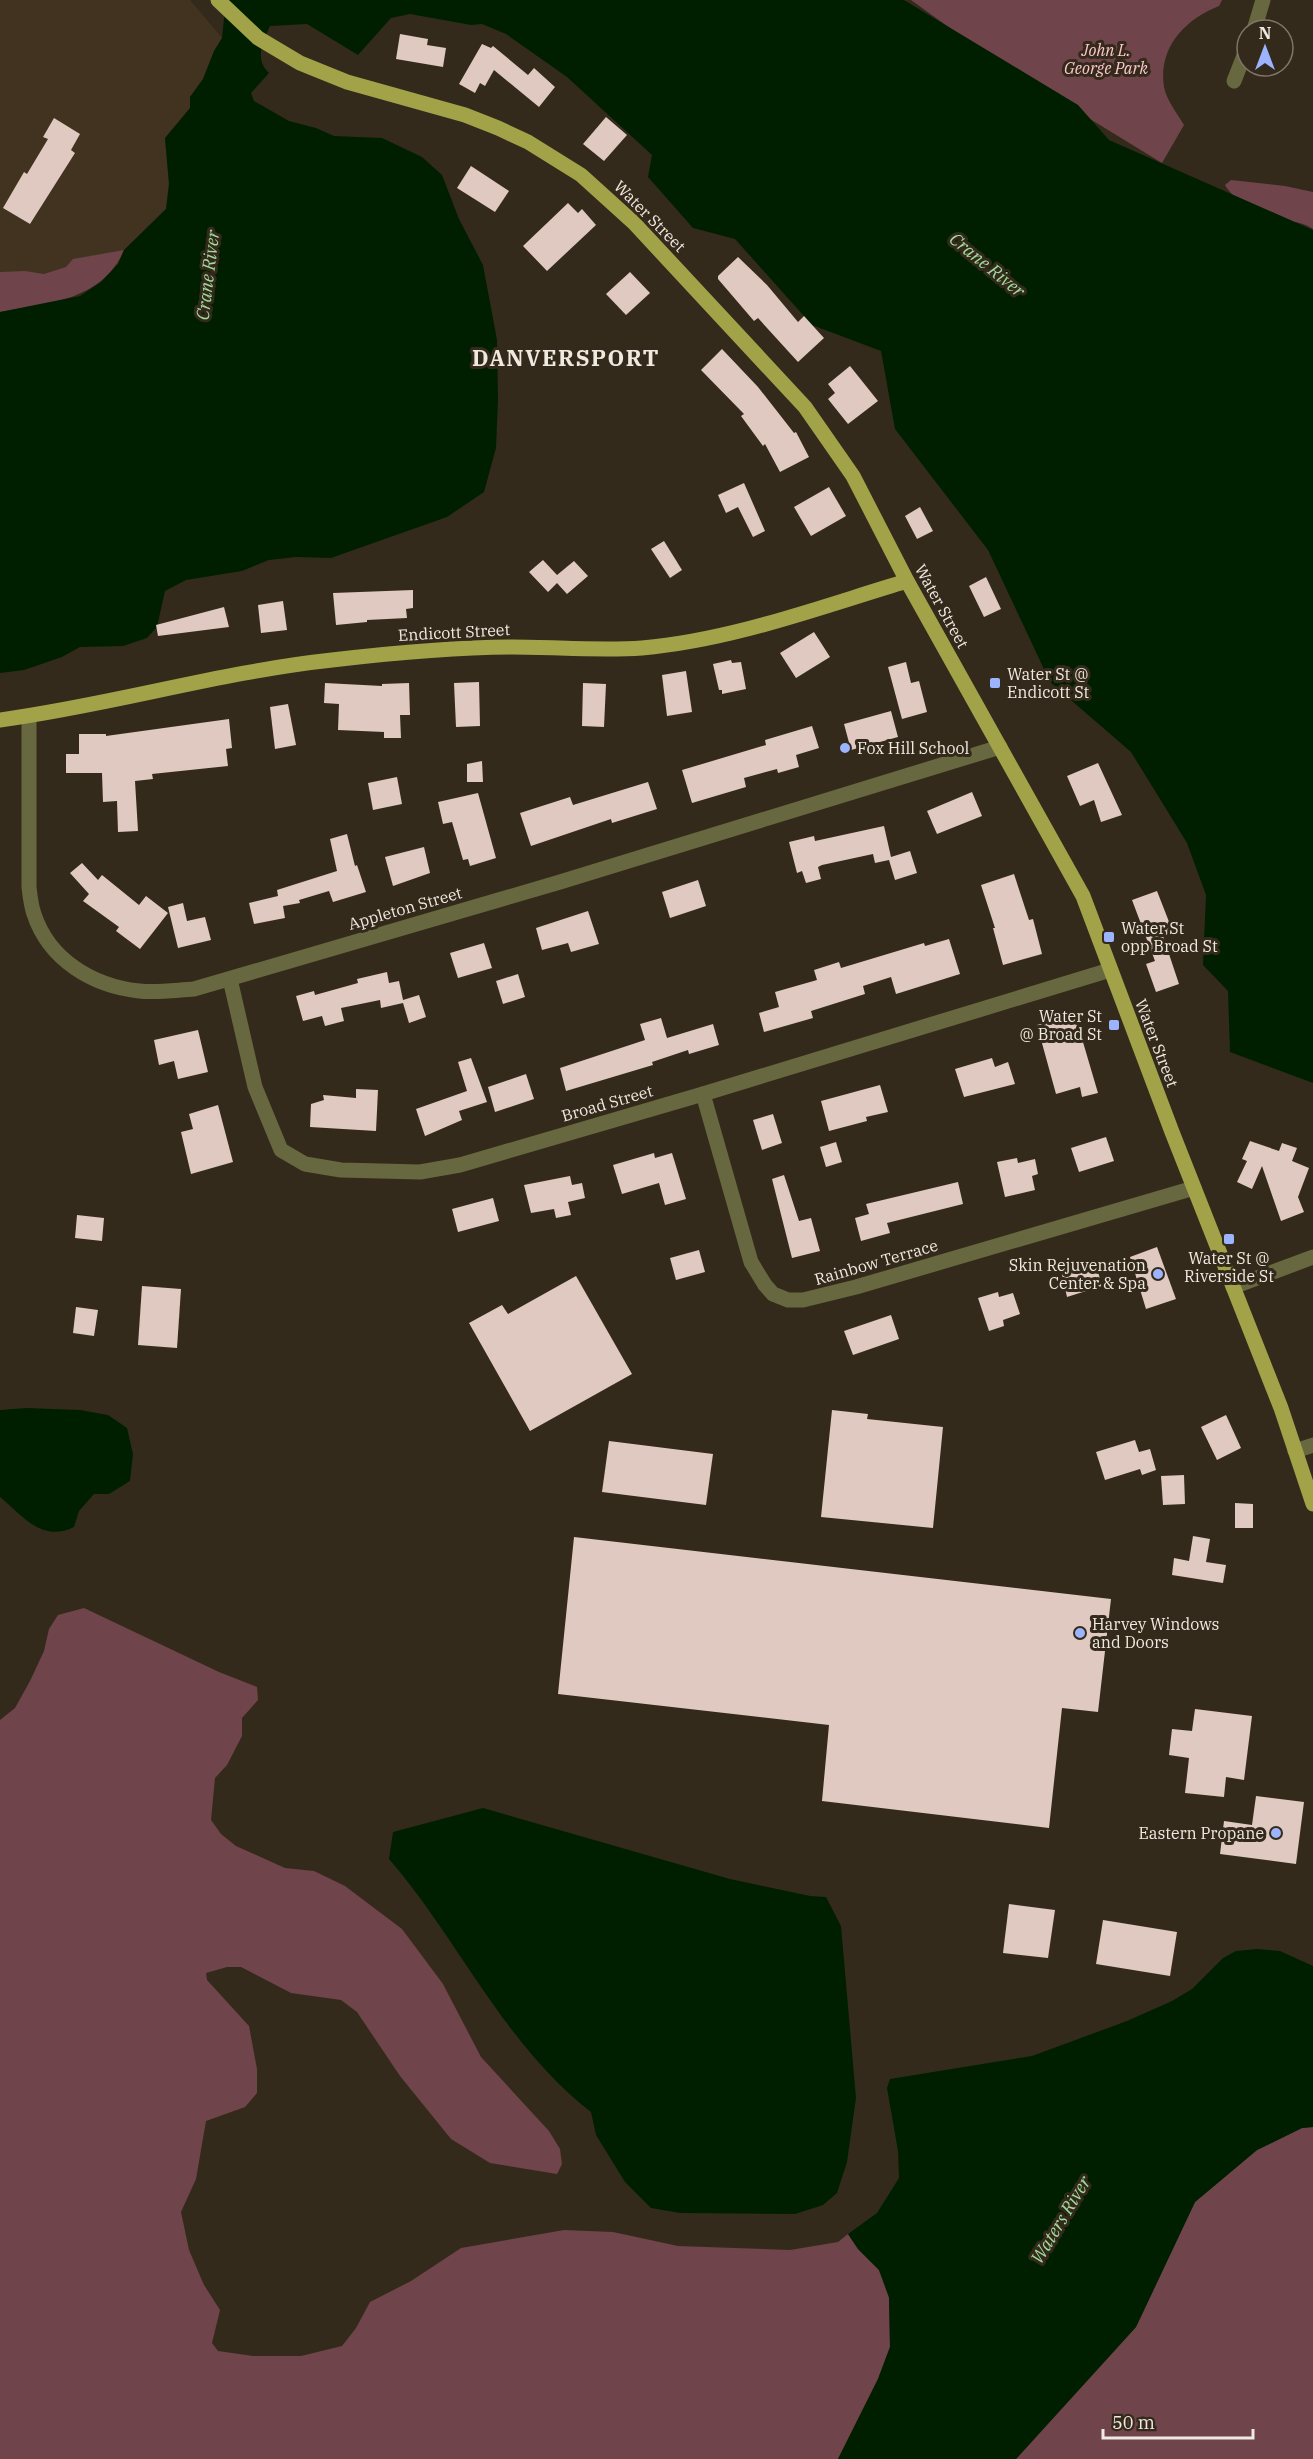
<svg xmlns="http://www.w3.org/2000/svg" width="1313" height="2459" viewBox="0 0 1313 2459" font-family="'IBM Plex Serif',serif">
<rect width="100%" height="100%" fill="#342a1b"/>
<!-- built -->
<polygon fill="#41331f" points="0,0 190,0 222,38 214,51 203,79 190,97 190,108 165,138 169,184 166,209 124,250 118,264 0,312"/>
<!-- green -->
<g fill="#6f444a">
<path d="M911 0H1222L1219 6C1184 20 1158 48 1164 87 1167 101 1177 113 1184 125L1162 163 997 62Z"/>
<path d="M1231 180 1285 186 1313 192V229C1299 220 1287 222 1271 218 1256 215 1232 198 1225 185Z"/>
<path d="M124 250C102 301 48 303 0 312V272L25 271 44 274 66 267 73 259Z"/>
<polygon points="84,1608 219,1672 257,1687 258,1700 242,1718 242,1736 227,1765 215,1778 211,1820 221,1834 236,1846 285,1868 314,1871 345,1886 402,1929 443,1984 481,2057 549,2131 560,2149 562,2164 557,2174 490,2163 451,2139 400,2076 357,2012 341,2000 291,1993 241,1967 227,1967 206,1973 207,1980 249,2026 257,2069 257,2093 245,2107 206,2121 196,2179 181,2212 189,2250 204,2285 220,2310 212,2343 218,2351 253,2356 301,2356 342,2346 356,2328 370,2302 411,2281 461,2248 564,2230 613,2232 678,2246 790,2250 838,2242 848,2234 858,2249 879,2270 889,2298 890,2347 878,2379 838,2459 0,2459 0,1720 15,1708 30,1681 44,1651 49,1629 58,1615"/>
<polygon points="1313,2127 1313,2459 1016,2459 1136,2327 1195,2202 1257,2150 1302,2128"/>
</g>
<!-- water -->
<g fill="#001f00">
<path d="M226 0H904L1078 105 1109 140 1313 230V1083L1230 1052 1228 991 1203 965 1206 895 1187 843 1131 752 1050 682 988 550 895 429 881 351 812 325 735 239 693 228 648 177 652 155 567 77 506 34 482 24 471 25 410 14 391 18 358 55 307 24 270 26C263 42 254 59 269 73L251 93 254 101 289 121 316 128 334 136 382 138 422 157 442 175 459 219 483 265 497 340 498 400 496 448 484 492 447 517 331 558 296 557 269 560 242 571 186 580 165 591 157 627 147 638 123 646 80 647 62 657 24 670 0 673V312L80 296 101 282 118 264 124 250 166 209 169 184 165 138 190 108V97L203 79 214 51 222 38Z"/>
<path d="M27 1408 80 1410 108 1415 127 1428 133 1454 130 1481 109 1494H94L79 1511 74 1527C42 1543 23 1516 0 1497V1410Z"/>
<path d="M483 1808 730 1879 810 1896 826 1897 841 1926 856 2098 847 2162 837 2193 823 2205 795 2214 680 2213 651 2208 625 2182 596 2135 591 2112C505 2046 459 1940 389 1859L393 1832Z"/>
<polygon points="1257,1949 1280,1951 1313,1966 1313,2127 1302,2128 1257,2150 1195,2202 1136,2327 1016,2459 838,2459 878,2379 890,2347 889,2297 879,2270 858,2249 848,2234 877,2213 899,2178 898,2151 887,2088 890,2079 1032,2056 1127,2021 1172,2001 1192,1989 1223,1958 1236,1951"/>
</g>
<!-- building -->
<g fill="#dfc9c0">
<polygon points="400,34 428,39 427,45 446,48 443,67 396,59"/>
<polygon points="482,44 491,48 493,46 528,75 534,68 555,87 539,107 494,70 485,86 480,83 475,93 459,84"/>
<polygon points="606,117 627,135 604,161 583,144"/>
<polygon points="54,118 80,134 71,150 75,153 30,224 3,208 24,172 27,174 48,139 43,137"/>
<polygon points="471,166 509,191 495,212 457,188"/>
<polygon points="568,203 578,213 582,209 596,225 547,271 523,246"/>
<polygon points="738,257 767,285 798,322 804,316 824,338 798,362 758,318 754,321 718,279 718,276"/>
<polygon points="630,272 650,293 626,315 606,294"/>
<polygon points="722,349 758,387 794,433 796,432 809,457 780,472 765,444 763,446 741,416 744,414 701,370"/>
<polygon points="850,366 878,401 848,424 828,399 835,393 828,384"/>
<polygon points="744,483 765,531 753,537 738,507 726,513 718,495"/>
<polygon points="829,487 846,516 811,536 794,507"/>
<polygon points="920,507 933,531 917,539 905,516"/>
<polygon points="664,541 682,570 670,578 651,549"/>
<polygon points="543,560 557,575 574,561 588,576 567,594 557,583 548,592 529,572"/>
<polygon points="986,577 1001,609 984,617 969,586"/>
<polygon points="413,590 413,608 406,609 407,618 367,620 367,622 336,625 333,593"/>
<polygon points="283,601 287,630 261,633 258,605"/>
<polygon points="224,607 229,627 158,636 156,625"/>
<polygon points="814,632 830,657 796,678 780,653"/>
<polygon points="731,660 732,663 741,662 746,689 722,694 722,690 719,690 713,664"/>
<polygon points="906,662 911,683 919,681 927,712 902,719 888,667"/>
<polygon points="686,671 692,712 667,716 662,675"/>
<polygon points="479,682 480,726 456,727 454,683"/>
<polygon points="325,683 382,686 382,684 409,683 410,715 400,715 401,738 384,738 384,732 338,730 339,704 324,703"/>
<polygon points="583,683 606,684 604,727 582,726"/>
<polygon points="288,704 296,745 275,749 270,707"/>
<polygon points="891,711 898,737 851,750 844,724"/>
<polygon points="229,719 232,748 226,749 228,766 152,774 153,779 135,781 138,831 118,832 117,801 103,802 102,773 66,773 66,754 79,754 79,734 106,734 106,736"/>
<polygon points="812,726 819,748 796,755 799,767 778,773 777,769 744,778 746,787 692,803 682,770 766,745 765,740"/>
<polygon points="482,761 483,782 467,782 467,764"/>
<polygon points="1098,763 1122,815 1101,822 1094,800 1080,806 1067,776"/>
<polygon points="397,777 402,804 373,810 368,783"/>
<polygon points="648,782 657,809 612,823 611,819 531,846 520,813 570,797 573,805"/>
<polygon points="972,792 982,816 937,834 927,811"/>
<polygon points="478,793 496,858 470,866 468,859 463,860 452,822 443,824 438,802"/>
<polygon points="884,826 891,857 910,851 917,873 895,880 889,860 875,863 873,854 822,865 818,867 821,879 806,883 802,871 797,873 789,842 814,836 815,841"/>
<polygon points="347,834 355,866 357,865 366,892 333,902 329,891 299,900 300,903 283,906 285,918 254,924 249,903 278,896 277,890 337,871 330,839"/>
<polygon points="424,847 430,873 393,886 385,857"/>
<polygon points="82,863 98,880 102,875 139,905 146,896 168,913 140,949 116,931 119,927 83,901 89,894 70,873"/>
<polygon points="1014,874 1029,920 1033,919 1042,954 1003,965 993,928 995,928 981,885"/>
<polygon points="698,880 706,906 670,918 662,892"/>
<polygon points="1157,891 1173,932 1163,936 1179,984 1156,992 1146,964 1155,961 1132,900"/>
<polygon points="183,903 187,921 205,917 211,940 178,948 168,907"/>
<polygon points="588,911 599,944 571,952 568,943 542,950 536,928"/>
<polygon points="949,939 960,974 896,994 891,977 863,986 865,994 811,1011 813,1018 764,1032 759,1013 779,1007 775,992 817,980 814,970 839,962 841,968 924,943 925,946"/>
<polygon points="484,943 492,968 458,978 450,953"/>
<polygon points="387,972 389,983 399,981 403,1000 419,995 426,1017 409,1023 403,1003 381,1008 380,1000 341,1008 344,1021 325,1026 322,1016 303,1021 296,996 314,991 315,995 358,983 357,979"/>
<polygon points="518,974 525,997 503,1004 496,981"/>
<polygon points="1075,1015 1098,1093 1082,1097 1080,1087 1056,1094 1037,1025"/>
<polygon points="661,1018 667,1038 713,1024 719,1045 689,1054 688,1050 652,1062 653,1065 566,1091 560,1068 645,1040 640,1024"/>
<polygon points="198,1030 208,1072 178,1079 174,1061 159,1065 154,1040"/>
<polygon points="471,1058 487,1102 459,1111 462,1120 425,1136 416,1109 467,1091 458,1062"/>
<polygon points="992,1058 995,1067 1008,1062 1015,1084 964,1097 955,1069"/>
<polygon points="526,1074 534,1099 495,1112 488,1087"/>
<polygon points="880,1085 888,1112 866,1117 867,1121 829,1131 821,1101"/>
<polygon points="356,1089 378,1090 376,1131 310,1127 311,1104 324,1100 323,1095 356,1098"/>
<polygon points="218,1105 233,1162 191,1174 181,1132 193,1129 189,1114"/>
<polygon points="773,1114 782,1143 762,1150 753,1120"/>
<polygon points="1106,1137 1114,1161 1079,1172 1071,1148"/>
<polygon points="1250,1141 1279,1151 1282,1143 1297,1148 1292,1161 1309,1168 1298,1197 1304,1212 1281,1221 1262,1166 1252,1189 1237,1182 1247,1161 1242,1159"/>
<polygon points="836,1142 842,1162 826,1167 820,1147"/>
<polygon points="654,1153 655,1158 672,1153 686,1199 665,1205 659,1183 622,1194 613,1165"/>
<polygon points="1017,1158 1018,1163 1035,1159 1038,1174 1032,1176 1035,1190 1005,1197 997,1162"/>
<polygon points="784,1175 799,1221 811,1218 820,1251 792,1258 772,1179"/>
<polygon points="570,1176 572,1185 582,1183 585,1198 568,1202 571,1215 556,1218 554,1209 531,1213 524,1185"/>
<polygon points="958,1182 963,1204 887,1223 890,1233 861,1241 855,1218 869,1214 866,1204"/>
<polygon points="493,1198 499,1221 458,1232 452,1209"/>
<polygon points="77,1215 104,1218 102,1241 75,1238"/>
<polygon points="1157,1247 1176,1299 1146,1309 1130,1257"/>
<polygon points="699,1250 705,1272 676,1280 670,1258"/>
<polygon points="1095,1261 1102,1286 1067,1297 1061,1270"/>
<polygon points="576,1276 632,1374 530,1431 469,1323 502,1305 508,1314"/>
<polygon points="142,1286 181,1289 177,1348 138,1345"/>
<polygon points="998,1292 999,1297 1013,1293 1020,1314 1003,1320 1004,1326 989,1331 978,1298"/>
<polygon points="76,1307 98,1310 94,1336 73,1333"/>
<polygon points="891,1315 899,1339 853,1355 844,1331"/>
<polygon points="832,1410 868,1414 867,1419 943,1427 933,1528 821,1517"/>
<polygon points="1226,1415 1241,1448 1217,1460 1201,1427"/>
<polygon points="1135,1440 1139,1452 1150,1449 1156,1470 1142,1475 1140,1469 1105,1480 1096,1452"/>
<polygon points="609,1441 713,1454 706,1505 602,1492"/>
<polygon points="1184,1475 1185,1504 1163,1505 1161,1476"/>
<polygon points="1235,1503 1253,1504 1253,1528 1235,1528"/>
<polygon points="1193,1536 1210,1539 1206,1562 1226,1565 1223,1583 1172,1575 1174,1558 1189,1561"/>
<polygon points="574,1537 1111,1599 1098,1712 1062,1708 1049,1828 822,1801 829,1725 558,1694"/>
<polygon points="1195,1709 1252,1716 1244,1780 1226,1777 1224,1797 1185,1793 1189,1758 1169,1755 1172,1729 1192,1731"/>
<polygon points="1256,1796 1304,1802 1296,1864 1220,1854 1224,1821 1252,1825"/>
<polygon points="1009,1904 1055,1910 1048,1958 1003,1953"/>
<polygon points="1103,1920 1177,1932 1170,1976 1096,1964"/>
</g>
<g fill="none" stroke-linecap="round" stroke-linejoin="round">
<!-- minor -->
<g stroke="#67683f" stroke-width="15">
<polyline points="1254,30 1263,0"/>
<polyline points="1234,81 1247,48"/>
<path d="M29 716V887C30 896 31 906 34 914 49 960 93 986 139 991 157 993 176 990 194 989L560 882 1000 747"/>
<polyline points="230,979 255,1087 281,1150 305,1164 341,1170 420,1172 460,1165 703,1094 1110,970"/>
<polyline points="703,1094 751,1262 765,1285 773,1294 788,1300 803,1300 856,1287 1194,1188"/>
<polyline points="1233,1287 1313,1257"/>
<polyline points="1295,1451 1313,1445"/>
</g>
<!-- major -->
<g stroke="#a2a349" stroke-width="15">
<polyline points="218,0 258,38 300,63 347,82 465,115 498,128 528,142 581,175 634,223 805,407 853,476 907,581 1083,896 1172,1132 1281,1408 1313,1504"/>
<path d="M0 720C112 705 220 672 332 660 392 653 453 647 513 647 556 647 599 651 642 648 733 640 820 607 907 581"/>
</g>
</g>
<!-- markers -->
<g fill="#9cb4fd" stroke="#342a1b" stroke-width="2">
<rect x="989" y="677" width="12" height="12" rx="3"/>
<circle cx="845" cy="748" r="6"/>
<rect x="1103" y="931" width="12" height="12" rx="3"/>
<rect x="1108" y="1019" width="12" height="12" rx="3"/>
<rect x="1223" y="1233" width="12" height="12" rx="3"/>
<circle cx="1158" cy="1274" r="6"/>
<circle cx="1080" cy="1633" r="6"/>
<circle cx="1276" cy="1833" r="6"/>
</g>
<g text-anchor="middle" stroke-width="6" stroke-linejoin="round" paint-order="stroke">
<!-- park labels -->
<g font-size="16" font-style="italic" fill="#fec8ce" stroke="#342a1b">
<text x="1106" y="56">John L.<tspan x="1106" dy="18">George Park</tspan></text>
</g>
<!-- street labels -->
<g font-size="16" fill="#f0e9e0" stroke="#342a1b">
<text transform="translate(650 216) rotate(45)" y="6">Water Street</text>
<text transform="translate(942 606) rotate(61)" y="6">Water Street</text>
<text transform="translate(454 632) rotate(-3)" y="6">Endicott Street</text>
<text transform="translate(405 908) rotate(-16)" y="6">Appleton Street</text>
<text transform="translate(1157 1043) rotate(69)" y="6">Water Street</text>
<text transform="translate(607 1103) rotate(-16)" y="6">Broad Street</text>
<text transform="translate(876 1262) rotate(-16)" y="6">Rainbow Terrace</text>
</g>
<!-- poi labels -->
<g font-size="16" fill="#f0e9e0" stroke="#342a1b" text-anchor="start">
<text x="1007" y="680">Water St @<tspan x="1007" dy="18">Endicott St</tspan></text>
<text x="857" y="754">Fox Hill School</text>
<text x="1121" y="934">Water St<tspan x="1121" dy="18">opp Broad St</tspan></text>
<text x="1102" y="1022" text-anchor="end">Water St<tspan x="1102" dy="18">@ Broad St</tspan></text>
<text x="1229" y="1264" text-anchor="middle">Water St @<tspan x="1229" dy="18">Riverside St</tspan></text>
<text x="1146" y="1271" text-anchor="end">Skin Rejuvenation<tspan x="1146" dy="18">Center &amp; Spa</tspan></text>
<text x="1092" y="1630">Harvey Windows<tspan x="1092" dy="18">and Doors</tspan></text>
<text x="1264" y="1839" text-anchor="end">Eastern Propane</text>
</g>
<!-- water labels -->
<g font-size="18" font-style="italic" fill="#a1db9d" stroke="#342a1b">
<text transform="translate(987 265) rotate(39)" y="6">Crane River</text>
<text transform="translate(208 275) rotate(-83)" y="6">Crane River</text>
<text transform="translate(1061 2220) rotate(-59)" y="6">Waters River</text>
</g>
<!-- district labels -->
<g font-size="22" font-weight="bold" letter-spacing="1.5" fill="#f0e9e0" stroke="#342a1b">
<text x="566" y="366">DANVERSPORT</text>
</g>
</g>
<!-- north arrow -->
<g transform="translate(1265 48)"><circle r="28" fill="#342a1b" stroke="#7f766a" stroke-width="1.5"/>
<path d="M0-4.5L10 22L0 15L-10 22Z" fill="#9cb4fd"/>
<text y="-9" font-size="16" font-weight="bold" text-anchor="middle" fill="#f0e9e0">N</text>
</g>
<!-- scale -->
<path d="M1103 2429v9h150v-9" fill="none" stroke="#f0e9e0" stroke-width="3"/>
<text x="1112" y="2429" font-size="18" fill="#f0e9e0" stroke="#342a1b" stroke-width="4.5" paint-order="stroke">50 m</text>
</svg>
